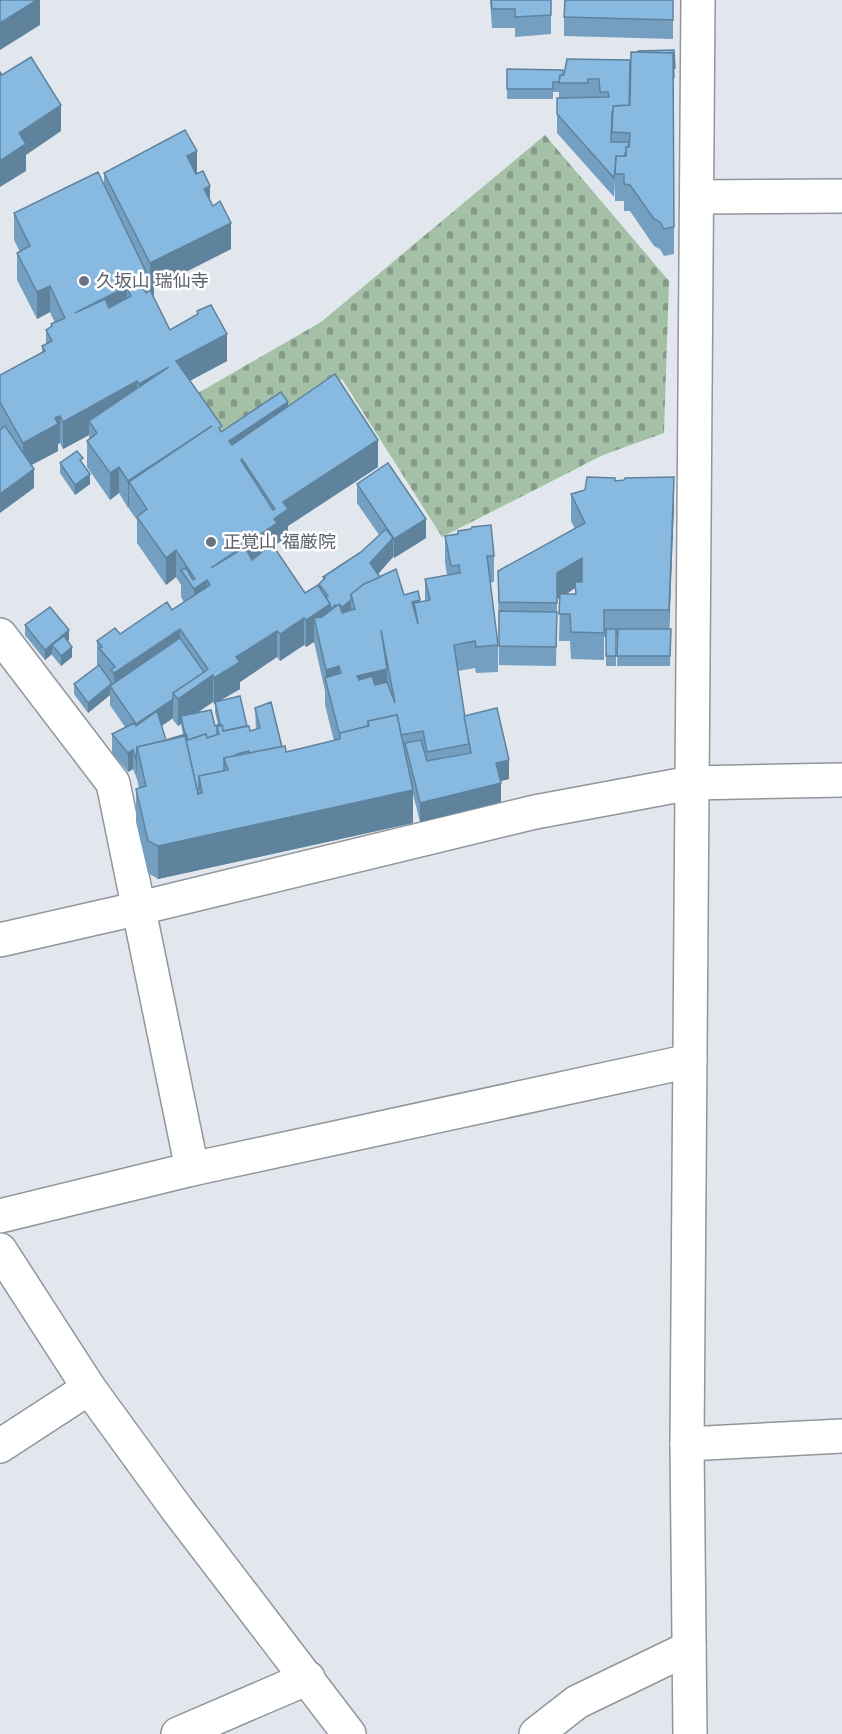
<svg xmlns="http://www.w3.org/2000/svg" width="842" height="1734" viewBox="0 0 842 1734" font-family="'Open Sans','Noto Sans JP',sans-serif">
<defs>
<pattern id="cemetery-stones" width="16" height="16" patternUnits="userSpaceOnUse" patternTransform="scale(1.5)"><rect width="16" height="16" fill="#a4c1a8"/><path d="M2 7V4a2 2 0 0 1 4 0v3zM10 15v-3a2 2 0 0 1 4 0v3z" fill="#859c89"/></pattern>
</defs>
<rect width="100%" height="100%" fill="#e1e7ec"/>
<!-- cemetery -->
<polygon fill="url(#cemetery-stones)" points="545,135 669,281 664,433 603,455 442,537 342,379 294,417 229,442 198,393 321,322"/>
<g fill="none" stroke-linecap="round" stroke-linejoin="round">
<defs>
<g id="minor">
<polyline points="698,197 842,196"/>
<polyline points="0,635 113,783 192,1169 0,1216"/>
<polyline points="0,940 140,908 535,812 691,783 842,780"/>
<polyline points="192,1169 690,1061"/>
<polyline points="0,1250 89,1388 177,1509 349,1734"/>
<polyline points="687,1444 842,1436"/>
<polyline points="0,1446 89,1388"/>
<polyline points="178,1734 308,1678"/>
<polyline points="536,1734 577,1702 689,1648"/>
<polyline points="690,1734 687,1444 698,0"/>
</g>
</defs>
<!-- minor casing -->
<use href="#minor" stroke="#91969b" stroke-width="36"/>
<!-- minor -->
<use href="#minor" stroke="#fff" stroke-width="33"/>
</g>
<!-- wall -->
<g fill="#759fc1" fill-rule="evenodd">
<polygon points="490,0 551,0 551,34 515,37 515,28 492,28"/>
<polygon points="673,0 673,39 564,36 564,17"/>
<polygon points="674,50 675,78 674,78 674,254 664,256 660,249 654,246 630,211 624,211 624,201 615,201 615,182 614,197 557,133 557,98 559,98 559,92 553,92 553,99 507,99 507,69 563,75 630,60 629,105"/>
<path d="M104 173 197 174 210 201 231 249 154 288V295L153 296 170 330 197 315V311L227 361 190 381 222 431 288 407 378 467 288 526V536L277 544 276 550 305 593 319 586V584L323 579V577L361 552 379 535 357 503V484L426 538 394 558 393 556V557L378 574 380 577 404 595 418 591 420 602 425 601V579L447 575 445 562V536L494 556V582L490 583 498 645V672L476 673 475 668 458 671 464 716 509 779 501 781V802L420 822 413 794V823L158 879 148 873 136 822V789L139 788 137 779 133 769 128 772 112 753V734L125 727 110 705V695L88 713 74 694V684L97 667V641L120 634 172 610 184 602 181 597V585L176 577 166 585 137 543V520L129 509V507L128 508 119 493 110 500 87 467V441L89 439V435L63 449 60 443 58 444V451L32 465 34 488 0 429V375L42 353V346L46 344V330L51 327V324L55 323 50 312 37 319 17 280V253L20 252 14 240V213L104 184ZM314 642 325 691V705L334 741 286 752 255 708 256 730 250 731 247 726 221 700 240 689V682L277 657 280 661 304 645 306 647ZM213 702 214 704H215V712L218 725 215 726 197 713ZM173 718V720L178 726 181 724 183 735 166 740 162 726Z"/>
<polygon points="60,463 83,464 90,484 75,495 60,473"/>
<path d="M615 481 674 504 669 629H671L670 666H617L618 637H616V666H606V637H604V660L571 659 570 641H559L560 598 557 599 556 666 499 665 498 571 575 529 571 521V494ZM575 588V594H567Z"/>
<polygon points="25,625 69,640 68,641 72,657 61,666 52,655 52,654 45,660 25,635"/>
</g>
<!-- shaded-wall -->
<g fill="#5f829d">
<polygon points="37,0 40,0 40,25 0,50 0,23"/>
<polygon points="61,105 61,131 26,155 26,171 0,187 0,161 19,133"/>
<polygon points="197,151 197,178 187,156"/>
<polygon points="210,186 210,213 204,189"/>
<polygon points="231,223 231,249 154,288 154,295 153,296 131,296 127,288 127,314 75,313 148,276 148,288 150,287 150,263"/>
<polygon points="50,286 50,312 37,319 37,292"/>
<polygon points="227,334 227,361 176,388 176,361"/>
<polygon points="169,367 139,411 139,384"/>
<polygon points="137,381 137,408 89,421 89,435 63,449 63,422"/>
<polygon points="288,402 288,429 229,468 229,441"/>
<polygon points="60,416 60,443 58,444 58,451 23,469 23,443 55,418"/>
<polygon points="212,426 129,482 129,507 128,508 128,481"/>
<polygon points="378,440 378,467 288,526 288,536 277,544 277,550 211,594 211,568 274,519 283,502"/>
<polygon points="119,467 119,493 110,500 110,473"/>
<polygon points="34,469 34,488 0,513 0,494"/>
<polygon points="90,474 90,484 75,495 75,485"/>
<polygon points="674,477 674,504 669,637 669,610"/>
<polygon points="426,519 426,538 394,558 394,539"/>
<polygon points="393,538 393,557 370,583 370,563"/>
<polygon points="176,550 176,577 166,585 166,558"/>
<polygon points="582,558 582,584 557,599 556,666 557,573"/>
<polygon points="207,580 207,606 194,616 194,589"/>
<polygon points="351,600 351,619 342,626 342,607"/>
<polygon points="330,604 330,631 314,618 314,642 306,647 306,620"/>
<polygon points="304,618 304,645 280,661 280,634"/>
<polygon points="180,629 180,655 114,692 114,673"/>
<polygon points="69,630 69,640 56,650 52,645 52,654 45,660 45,650"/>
<polygon points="277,631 277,657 240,682 240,689 214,704 214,678 236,657"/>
<polygon points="72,647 72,657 61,666 61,656"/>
<polygon points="339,666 339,693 326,683 326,670"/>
<polygon points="387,669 387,696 357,703 357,676"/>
<polygon points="213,675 213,702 182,723 181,716 181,724 178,726 178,699"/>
<polygon points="110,686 110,695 88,713 88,703"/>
<polygon points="173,699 173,718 136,743 136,724"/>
<polygon points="133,750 133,769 128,772 128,753"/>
<polygon points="136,760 137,760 136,779"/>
<polygon points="509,760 509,779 496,782 496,763"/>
<polygon points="501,783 501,802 420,822 420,803"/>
<polygon points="413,790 413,823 158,879 158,846"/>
</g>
<!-- building -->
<g fill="#88b9e0" stroke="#5f829d" stroke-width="1.5" fill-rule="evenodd">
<polygon points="0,0 37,0 0,23"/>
<polygon points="491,0 551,0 551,15 515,17 515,9 492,9"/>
<polygon points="565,0 673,0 673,20 564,17"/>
<polygon points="674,50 675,68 674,68 673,53 638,52 638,51"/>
<polygon points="631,52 673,53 674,227 664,229 660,222 654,219 630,185 624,184 624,174 615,174 616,156 626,156 626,147 629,147 630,133 612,132 613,106 630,105"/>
<polygon points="31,57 61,105 19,133 26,144 0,161 0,72 2,75"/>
<polygon points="567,59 630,60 629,105 613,106 613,112 612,112 611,142 629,142 628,147 626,147 626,153 625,153 625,156 616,156 614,178 557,114 557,98 609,97 608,92 600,92 599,79 588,79 588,83 559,83 560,75 564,75"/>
<polygon points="507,69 563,70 563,75 560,75 559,82 553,82 553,89 507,89"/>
<polygon points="185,130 197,151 187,156 196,174 203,171 210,186 204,189 213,206 220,201 231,223 150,263 104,173"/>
<path d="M98 172 148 276 75 313 105 299 109 308 131 296 127 288 148 277 153 285 144 290 146 293 150 290 170 330 198 314 197 311 211 305 227 334 176 361 222 426 219 428 221 432 281 392 288 402 229 441 232 445 335 374 378 440 283 502 288 509 274 519 277 523 211 568 245 547 252 560 272 544 305 593 318 585 330 604 306 620 304 618 280 634 277 631 236 657 240 662 214 678 213 675 178 699 173 693 208 669 180 629 114 673 111 670 115 667 99 648 102 647 97 641 115 628 120 634 167 602 172 610 210 585 207 580 194 589 181 570 186 568 193 580 195 579 176 550 166 558 137 517 147 509 129 482 212 426 128 481 119 467 110 473 87 441 97 433 89 421 169 367 139 384 137 381 63 422 60 416 55 418 58 424 23 443 0 402V375L45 351 42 346 52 341 46 330 52 326 51 324 65 318 50 286 37 292 17 253 30 246 14 213ZM242 459 275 509 273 510 241 460Z"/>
<polygon points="152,280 154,285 153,286 150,281"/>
<polygon points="5,426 34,469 0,494 0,430"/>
<polygon points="77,451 83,458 80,460 90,474 75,485 60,463"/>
<polygon points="388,463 426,519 394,539 357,484"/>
<polygon points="587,477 615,478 615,481 624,480 625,478 674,477 669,610 604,610 604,633 571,632 570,614 559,614 560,594 576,594 575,582 582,582 582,558 557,573 557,603 499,602 498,571 585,523 571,494 585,490"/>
<path d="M491 525 494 556H487L498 645 476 647 475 641 454 645 469 744 427 752 423 731 401 735 397 715 368 721V726L340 733V736L325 678 341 673 339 666 326 670 314 618 322 617 339 604 342 613 355 609 351 594 364 584 396 569 404 595 418 591 420 600 412 602 418 624 414 603 430 600 425 579 460 573 459 565 451 566 445 536 458 534V531L471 529 472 527ZM381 630 395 703 387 682 375 685 372 676 359 680 357 676 387 669Z"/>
<polygon points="386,529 393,538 370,563 380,577 364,584 351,594 351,600 342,607 339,604 336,606 335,605 331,609 330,604 326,597 328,596 319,584 325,578 323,577 361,552"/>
<polygon points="50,607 69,630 45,650 25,625"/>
<polygon points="499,611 557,612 556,647 499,646"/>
<rect x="606" y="629" width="10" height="27"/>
<polygon points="618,629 671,629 670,656 617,656"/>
<polygon points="64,636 72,647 61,656 52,645"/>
<polygon points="180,638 204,672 173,693 173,699 136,724 110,686"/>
<polygon points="99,665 111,682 111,684 88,703 74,684"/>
<polygon points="240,696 247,726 223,731 222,725 217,727 217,734 215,736 207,738 206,734 188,740 186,734 185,734 181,716 211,710 215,726 220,724 215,702"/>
<polygon points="271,702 282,747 249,753 249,751 237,754 237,755 224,758 224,771 199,776 199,789 197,790 185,736 137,747 136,760 133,750 128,753 112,734 134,723 136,726 157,711 166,740 186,734 188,740 206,734 207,738 219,734 217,727 222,725 223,731 249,726 250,731 260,728 255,708"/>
<polygon points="497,708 509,760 496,763 501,783 420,803 405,743 421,740 427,761 471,753 464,716"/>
<polygon points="397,715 413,790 158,846 148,841 136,789 146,786 137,747 185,736 198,794 202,793 199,776 228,770 224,758 285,746 286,752 340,739 340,733 369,726 368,721"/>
</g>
<!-- markers -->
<g fill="#6b7280" stroke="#fff" stroke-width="2">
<circle cx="84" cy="281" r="6"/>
<circle cx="211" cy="542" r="6"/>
</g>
<g text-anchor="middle" stroke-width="5" stroke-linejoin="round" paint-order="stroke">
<!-- worship labels -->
<g font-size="18" fill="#5b616d" stroke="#fff" text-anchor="start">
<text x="96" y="287">久坂山 瑞仙寺</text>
<text x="223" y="548">正覚山 福厳院</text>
</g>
</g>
</svg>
